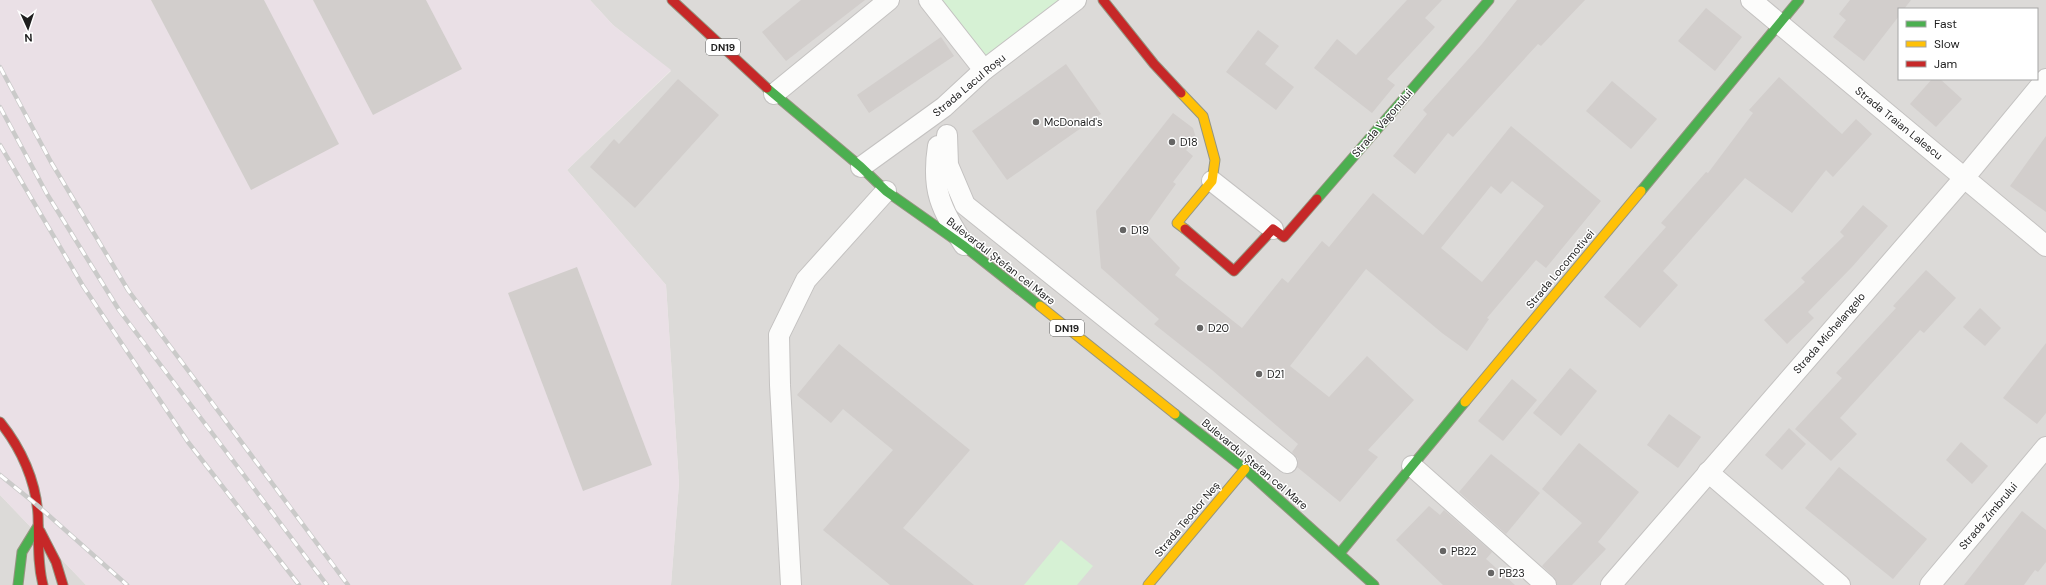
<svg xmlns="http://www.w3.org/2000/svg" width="2046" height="585" viewBox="0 0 2046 585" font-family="'DM Sans',sans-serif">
<rect width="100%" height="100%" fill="#edeae7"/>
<!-- residential -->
<g fill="#dcdad8" fill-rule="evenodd">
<path d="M590 0H2046V585H671L679 483 666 285 567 170 671 71 613 25ZM1899 9H2037V79H1899Z"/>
<polygon points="0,495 86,585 0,585"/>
</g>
<!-- industrial -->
<polygon fill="#eae0e6" points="0,0 590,0 613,25 671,70 567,170 666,285 679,483 671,585 86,585 0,495"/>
<!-- park -->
<g fill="#d6f1d4">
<polygon points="929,0 1073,0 984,70"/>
<polygon points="1061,540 1093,566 1077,585 1024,585"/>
</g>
<!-- building -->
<g fill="#d2cecc" fill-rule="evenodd">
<polygon points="151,0 264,0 339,144 251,190"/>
<polygon points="313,0 426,0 462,69 373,115"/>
<polygon points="801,0 865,0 786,61 762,32"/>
<polygon points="1407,0 1442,0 1425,18 1435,27 1387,79 1395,85 1372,113 1314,68 1337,39 1356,55"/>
<polygon points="1517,0 1585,0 1541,46 1538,44 1453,137 1448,133 1415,174 1393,156 1427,114 1423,110 1482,44"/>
<polygon points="1850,0 1911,0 1904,9 1899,9 1899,16 1864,61 1833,37 1846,20 1839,14"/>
<polygon points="1706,8 1742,37 1715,71 1678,41"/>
<polygon points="1258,30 1279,46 1265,64 1294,87 1276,110 1226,72"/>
<polygon points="941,37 954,56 869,113 857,95"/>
<polygon points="1066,64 1101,114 1007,180 972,131"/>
<polygon points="1779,77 1842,134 1856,119 1872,134 1833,177 1826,170 1792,213 1745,178 1663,271 1678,285 1640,328 1604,297 1666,227 1661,223 1706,172 1708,173 1753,113 1749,110"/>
<polygon points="678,79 719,115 635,208 590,167 614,139 619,144"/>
<polygon points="1932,79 1940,79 1962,99 1936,127 1910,104"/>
<polygon points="1612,81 1657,119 1631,149 1586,111"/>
<path d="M1173 113 1193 128 1196 138 1186 150 1193 156 1173 182 1176 184 1143 230 1180 268 1175 275 1242 328 1282 278 1288 283 1322 241 1329 247 1373 193 1423 235 1511 126 1601 201 1546 268 1536 260 1487 318 1489 319 1467 351 1442 333 1366 269 1290 366 1329 397 1367 356 1414 400 1368 450 1378 457 1340 502 1297 467 1298 459 1292 452 1298 444 1212 370 1154 324 1159 319 1101 268 1096 211ZM1512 181 1544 206 1482 282 1441 248 1491 186 1501 194Z"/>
<polygon points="2046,136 2046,212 2010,186"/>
<polygon points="1863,205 1888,226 1852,267 1808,312 1814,318 1787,344 1764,320 1805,282 1801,278 1844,236 1840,232"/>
<polygon points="577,267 652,465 583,491 508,293"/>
<polygon points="1926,270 1956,298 1924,333 1920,330 1840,418 1857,434 1831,461 1795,429 1842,378 1836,373 1896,308 1893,306"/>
<polygon points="1980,308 2001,328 1985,346 1963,327"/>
<polygon points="2046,343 2046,413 2037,424 2003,398"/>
<polygon points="839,344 970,450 903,528 974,585 890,585 823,530 893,450 843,409 831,423 797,395"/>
<polygon points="1570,368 1597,391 1561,436 1533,413"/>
<polygon points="1512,379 1537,400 1503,441 1478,421"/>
<polygon points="1669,414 1701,437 1678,468 1647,445"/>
<polygon points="1789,428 1806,444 1782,470 1765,455"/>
<polygon points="1961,442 1988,466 1972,484 1946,460"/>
<polygon points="1579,443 1639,492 1598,542 1606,549 1572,585 1557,585 1554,577 1542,566 1582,523 1542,489"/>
<polygon points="1491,454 1540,493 1506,534 1459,492"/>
<polygon points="1839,467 1927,539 1893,579 1805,508"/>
<polygon points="1429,506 1440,515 1444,510 1492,552 1486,559 1515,585 1443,585 1396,540"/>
<polygon points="2022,511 2046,530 2046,562 2038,572 2035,570 2024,585 1964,585"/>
</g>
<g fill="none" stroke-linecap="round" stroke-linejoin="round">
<defs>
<g id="street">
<polyline points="929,0 984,70"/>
<polyline points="1751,0 2046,246"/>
<polyline points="774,94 889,0"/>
<polyline points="947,135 948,165 965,205 1287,463"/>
<path d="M938 146C931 191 941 208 964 245"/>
<polyline points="861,167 944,107 984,70 1076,0"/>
<polyline points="1212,181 1273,229"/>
<polyline points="1412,466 1546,585"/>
<polyline points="1708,472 1840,585"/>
<polyline points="791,585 780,385 779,335 806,280 886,191"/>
<polyline points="1611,585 1965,177 2046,79"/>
<polyline points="1930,585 2046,447"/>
</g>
<g id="fast">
<polyline points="767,88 861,167 886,191 964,246 1040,306"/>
<polyline points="1641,191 1799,0"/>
<polyline points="1317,199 1489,0"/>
<polyline points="1175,414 1245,469 1374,585"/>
<polyline points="1340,553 1465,402"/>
<polyline points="18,585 22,552 38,526"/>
</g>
<g id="slow">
<polyline points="1181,93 1203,116 1215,160 1212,181 1177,223 1185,229"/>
<polyline points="1040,306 1175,414"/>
<polyline points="1465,402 1641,191"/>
<polyline points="1148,585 1245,469"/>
</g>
<g id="jam">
<polyline points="672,0 767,88"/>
<polyline points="1103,0 1154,64 1181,93"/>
<polyline points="1185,229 1234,271 1273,229 1284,237 1317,199"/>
<path d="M0 422C21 448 36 481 38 515 39 538 37 562 43 585"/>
<polyline points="40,531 56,562 63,585"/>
</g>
</defs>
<!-- street casing -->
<use href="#street" stroke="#c4c2c1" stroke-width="22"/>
<!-- fast casing -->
<use href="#fast" stroke="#959580" stroke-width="11"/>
<!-- slow casing -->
<use href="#slow" stroke="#959580" stroke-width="11"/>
<!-- jam casing -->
<use href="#jam" stroke="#959580" stroke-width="11"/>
<!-- street -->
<use href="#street" stroke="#fcfcfb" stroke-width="20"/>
<!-- fast -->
<use href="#fast" stroke="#4caf50" stroke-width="9"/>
<!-- slow -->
<use href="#slow" stroke="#ffc107" stroke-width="9"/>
<!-- jam -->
<use href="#jam" stroke="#c62828" stroke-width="9"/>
<defs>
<g id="rail">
<polyline points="0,67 51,162 128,290 348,585"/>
<polyline points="0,107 47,194 119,310 327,585"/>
<polyline points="0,145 83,286 188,442 299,585"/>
<polyline points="0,475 37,505 127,585"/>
</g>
</defs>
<!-- rail casing -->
<use href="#rail" stroke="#cacac9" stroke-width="4.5"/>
<!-- rail -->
<use href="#rail" stroke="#fff" stroke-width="3" stroke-dasharray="9" stroke-linecap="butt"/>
</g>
<!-- markers -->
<g fill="#666564" stroke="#fff" stroke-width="1.5">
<circle cx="1036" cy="122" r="4"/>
<circle cx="1172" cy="142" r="4"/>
<circle cx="1123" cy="230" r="4"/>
<circle cx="1200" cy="328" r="4"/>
<circle cx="1259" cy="374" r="4"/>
<circle cx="1443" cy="551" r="4"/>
<circle cx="1491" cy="573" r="4"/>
</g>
<g text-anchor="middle" stroke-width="3" stroke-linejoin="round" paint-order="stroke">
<!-- shield labels -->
<g fill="#fff" stroke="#626262" stroke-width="1">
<rect x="706" y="39" width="34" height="16" rx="3"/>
<rect x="1050" y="320" width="34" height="16" rx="3"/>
</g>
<g font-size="10" font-weight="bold" fill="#1e1e1e">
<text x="723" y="51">DN19</text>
<text x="1067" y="332">DN19</text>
</g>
<!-- street labels -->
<g font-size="11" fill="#1e1e1e" stroke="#fff">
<text transform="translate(969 85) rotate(-40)" y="4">Strada Lacul Roșu</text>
<text transform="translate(1382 123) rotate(-49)" y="4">Strada Vagonului</text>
<text transform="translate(1899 123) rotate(39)" y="4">Strada Traian Lalescu</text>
<text transform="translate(1001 261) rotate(38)" y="4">Bulevardul Ștefan cel Mare</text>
<text transform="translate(1560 269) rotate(-50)" y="4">Strada Locomotivei</text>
<text transform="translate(1829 333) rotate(-49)" y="4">Strada Michelangelo</text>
<text transform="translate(1255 464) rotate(40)" y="4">Bulevardul Ștefan cel Mare</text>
<text transform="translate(1988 516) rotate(-50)" y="4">Strada Zimbrului</text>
<text transform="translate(1187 519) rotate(-50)" y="4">Strada Teodor Neș</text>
</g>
<!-- poi labels -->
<g font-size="11" fill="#1e1e1e" stroke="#fff" text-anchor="start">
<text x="1044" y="126">McDonald's</text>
<text x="1180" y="146">D18</text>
<text x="1131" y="234">D19</text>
<text x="1208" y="332">D20</text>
<text x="1267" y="378">D21</text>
<text x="1451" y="555">PB22</text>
<text x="1499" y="577">PB23</text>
</g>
</g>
<!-- legend -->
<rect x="1898" y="8" width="140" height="72" fill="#ffffff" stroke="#a5a5a5"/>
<rect x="1906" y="21" width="20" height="6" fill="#4caf50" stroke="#a5a5a5"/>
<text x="1934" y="28" font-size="12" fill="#1e1e1e">Fast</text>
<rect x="1906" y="41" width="20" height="6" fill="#ffc107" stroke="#a5a5a5"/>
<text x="1934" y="48" font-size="12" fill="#1e1e1e">Slow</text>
<rect x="1906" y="61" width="20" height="6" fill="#c62828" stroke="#a5a5a5"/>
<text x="1934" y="68" font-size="12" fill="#1e1e1e">Jam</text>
<!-- north arrow -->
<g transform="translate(28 28) rotate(177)" stroke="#ffffff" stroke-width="3" paint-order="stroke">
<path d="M0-3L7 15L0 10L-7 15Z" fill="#1e1e1e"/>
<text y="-6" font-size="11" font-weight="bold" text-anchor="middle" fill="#1e1e1e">N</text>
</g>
</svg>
